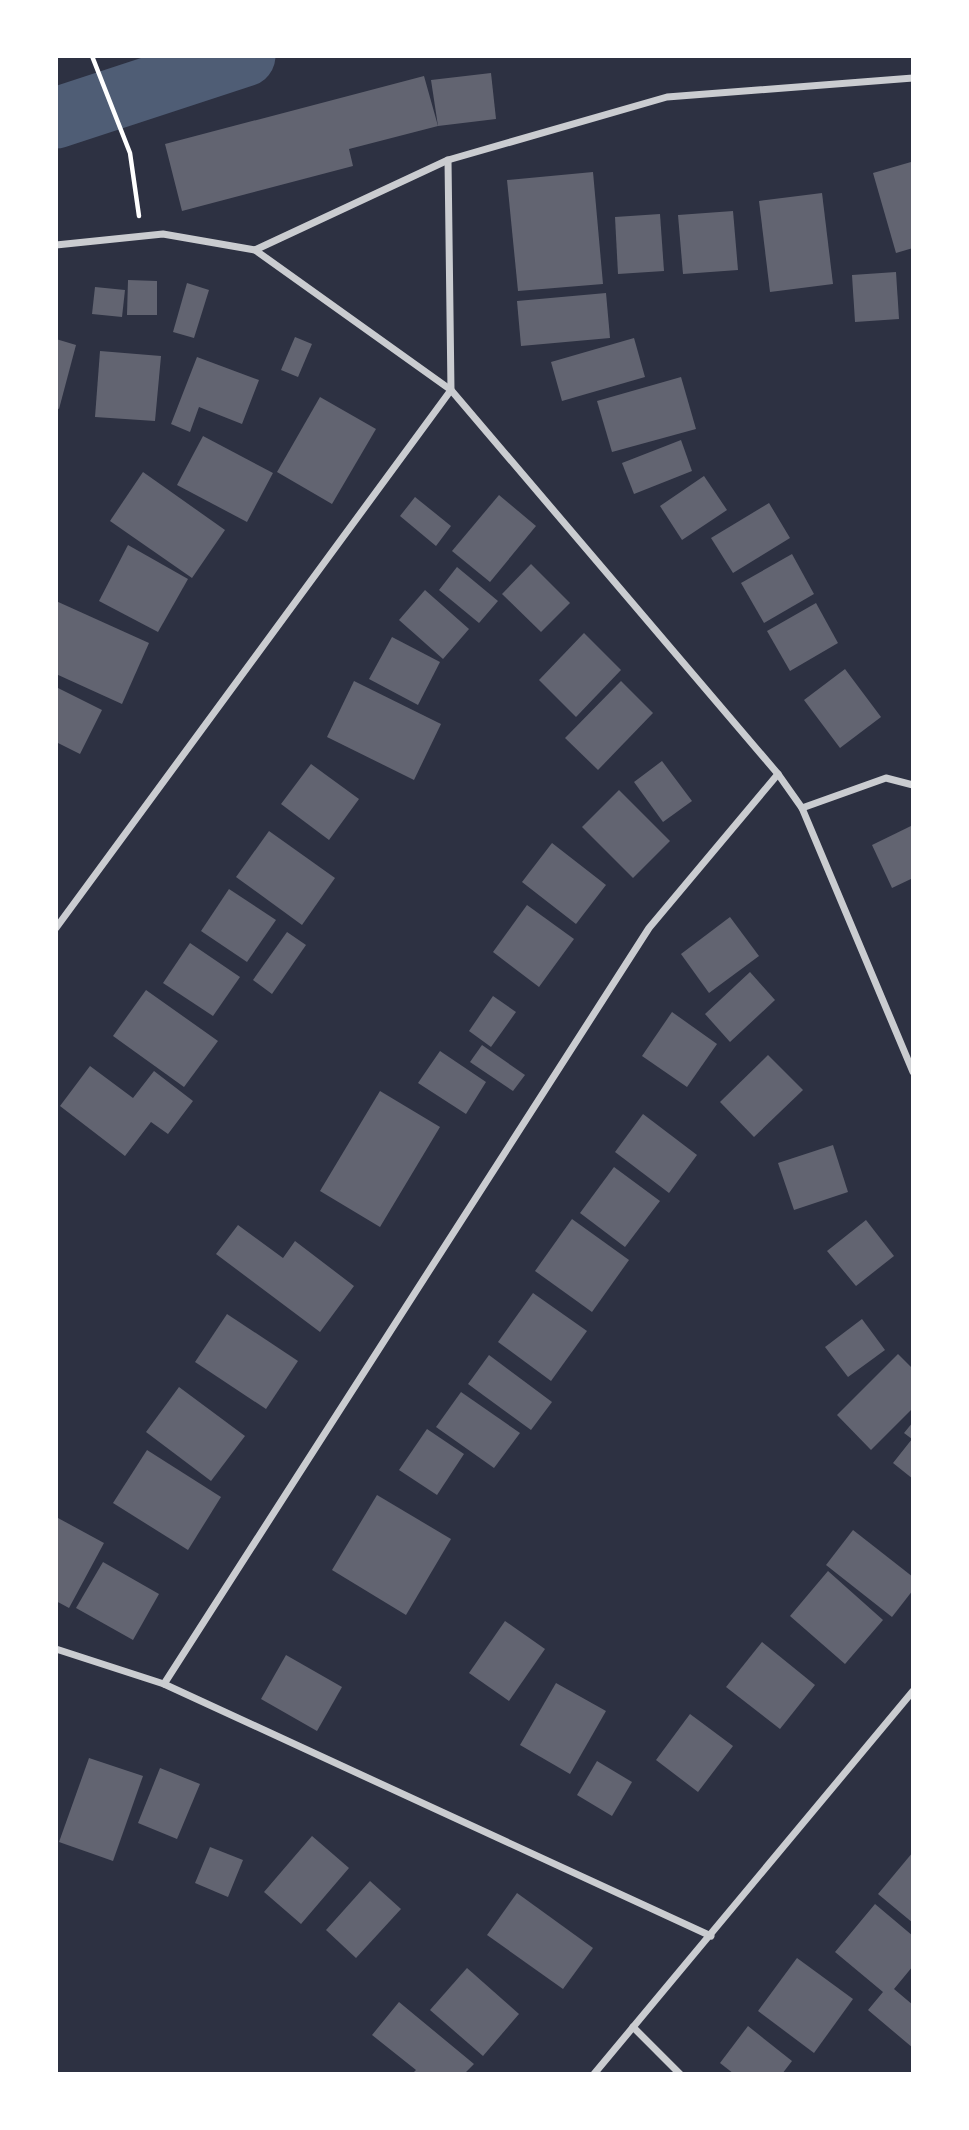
<svg xmlns="http://www.w3.org/2000/svg" width="969" height="2130" viewBox="0 0 969 2130" font-family="'Source Serif 4',serif">
<rect width="100%" height="100%" fill="#2d3142"/>
<g fill="none" stroke-linecap="round" stroke-linejoin="round">
<!-- river -->
<polyline stroke="#4f5d75" stroke-width="61" points="56,118 245,56"/>
</g>
<!-- building -->
<g fill="#626471">
<polygon points="491,73 496,119 438,126 431,80"/>
<polygon points="424,76 438,126 349,149 353,166 182,211 165,144"/>
<polygon points="911,162 913,169 913,248 896,253 873,173"/>
<polygon points="593,172 603,284 518,291 507,180"/>
<polygon points="822,193 833,284 770,292 759,201"/>
<polygon points="733,211 738,270 683,274 678,215"/>
<polygon points="660,214 664,271 618,274 615,217"/>
<polygon points="896,272 899,319 855,322 852,275"/>
<polygon points="128,280 157,281 157,315 127,315"/>
<polygon points="187,283 209,290 194,338 173,332"/>
<polygon points="95,287 125,290 122,317 92,314"/>
<polygon points="606,293 610,338 521,346 517,301"/>
<polygon points="295,337 312,344 298,377 281,370"/>
<polygon points="634,338 645,377 562,401 551,362"/>
<polygon points="56,339 76,345 59,409 56,408"/>
<polygon points="100,351 161,356 155,421 95,417"/>
<polygon points="197,357 259,380 242,424 199,407 190,432 171,424"/>
<polygon points="681,377 696,429 612,452 597,401"/>
<polygon points="320,397 376,429 332,504 277,472"/>
<polygon points="203,436 273,473 247,522 177,485"/>
<polygon points="681,440 692,471 634,494 622,463"/>
<polygon points="143,472 225,530 192,578 110,521"/>
<polygon points="704,476 727,510 682,540 660,506"/>
<polygon points="499,495 536,526 490,582 452,551"/>
<polygon points="415,497 451,526 436,546 400,516"/>
<polygon points="769,503 790,538 733,573 711,538"/>
<polygon points="128,545 188,579 158,632 99,601"/>
<polygon points="792,554 814,594 764,623 741,583"/>
<polygon points="531,564 570,603 541,632 502,594"/>
<polygon points="457,567 498,601 479,623 439,590"/>
<polygon points="425,590 469,629 443,659 399,620"/>
<polygon points="56,601 149,643 122,704 56,674"/>
<polygon points="816,603 838,643 790,671 767,631"/>
<polygon points="584,633 621,670 576,717 539,680"/>
<polygon points="392,637 440,662 418,705 369,679"/>
<polygon points="845,669 881,717 840,748 804,700"/>
<polygon points="354,681 441,724 414,780 327,737"/>
<polygon points="621,681 653,713 598,770 565,738"/>
<polygon points="56,687 102,710 80,754 56,742"/>
<polygon points="662,761 692,801 663,822 634,782"/>
<polygon points="311,764 359,799 329,840 281,804"/>
<polygon points="619,790 670,841 633,878 582,827"/>
<polygon points="913,825 913,878 892,888 872,845"/>
<polygon points="269,831 335,878 302,925 236,877"/>
<polygon points="552,843 606,885 576,924 522,882"/>
<polygon points="229,889 276,920 247,962 201,931"/>
<polygon points="527,905 574,939 539,987 493,952"/>
<polygon points="730,917 759,956 709,993 681,954"/>
<polygon points="287,932 306,945 272,994 253,980"/>
<polygon points="190,943 240,977 213,1016 163,983"/>
<polygon points="750,972 775,1000 730,1042 705,1014"/>
<polygon points="146,990 218,1041 184,1087 113,1036"/>
<polygon points="493,996 516,1012 491,1047 469,1031"/>
<polygon points="672,1012 717,1044 687,1087 642,1056"/>
<polygon points="482,1045 525,1075 513,1091 470,1062"/>
<polygon points="440,1051 486,1082 466,1114 418,1083"/>
<polygon points="768,1055 803,1090 754,1137 720,1102"/>
<polygon points="90,1066 133,1098 154,1071 193,1101 168,1134 151,1122 125,1156 60,1106"/>
<polygon points="380,1091 440,1127 380,1227 320,1191"/>
<polygon points="643,1114 697,1155 669,1193 615,1152"/>
<polygon points="833,1145 848,1192 794,1210 778,1163"/>
<polygon points="614,1167 660,1201 625,1247 580,1213"/>
<polygon points="572,1219 629,1260 592,1312 535,1271"/>
<polygon points="866,1220 894,1256 856,1286 827,1251"/>
<polygon points="238,1225 283,1258 295,1241 354,1286 320,1332 216,1254"/>
<polygon points="533,1293 587,1331 551,1381 498,1342"/>
<polygon points="227,1314 298,1361 266,1409 195,1362"/>
<polygon points="862,1319 885,1350 848,1377 825,1347"/>
<polygon points="898,1354 913,1369 913,1408 871,1450 837,1415"/>
<polygon points="489,1355 552,1402 531,1430 468,1384"/>
<polygon points="179,1387 245,1436 211,1481 146,1432"/>
<polygon points="461,1392 520,1433 494,1468 436,1427"/>
<polygon points="913,1422 913,1479 893,1463 912,1439 904,1433"/>
<polygon points="427,1429 464,1454 437,1495 399,1470"/>
<polygon points="147,1450 221,1497 188,1550 113,1503"/>
<polygon points="377,1495 451,1539 406,1615 332,1570"/>
<polygon points="58,1518 104,1543 69,1608 56,1601 56,1522"/>
<polygon points="853,1530 913,1577 913,1590 892,1617 826,1565"/>
<polygon points="103,1562 159,1594 133,1640 76,1608"/>
<polygon points="828,1571 883,1620 845,1664 790,1616"/>
<polygon points="505,1621 545,1649 509,1701 469,1673"/>
<polygon points="762,1642 815,1685 780,1729 726,1687"/>
<polygon points="286,1655 342,1687 317,1731 261,1699"/>
<polygon points="556,1683 606,1711 570,1774 520,1745"/>
<polygon points="690,1714 733,1746 698,1792 656,1760"/>
<polygon points="89,1758 143,1776 113,1861 59,1842"/>
<polygon points="597,1761 632,1782 612,1816 577,1795"/>
<polygon points="160,1768 200,1784 177,1839 138,1823"/>
<polygon points="312,1836 349,1868 301,1924 264,1892"/>
<polygon points="210,1847 243,1860 228,1897 195,1883"/>
<polygon points="913,1852 913,1923 878,1894"/>
<polygon points="370,1881 401,1909 356,1958 326,1930"/>
<polygon points="517,1893 593,1948 563,1989 487,1935"/>
<polygon points="875,1904 913,1936 913,1966 894,1989 913,2005 913,2048 868,2010 883,1992 835,1952"/>
<polygon points="797,1958 853,1999 814,2053 758,2011"/>
<polygon points="467,1968 519,2014 483,2056 430,2010"/>
<polygon points="399,2002 474,2064 464,2074 412,2074 416,2070 372,2035"/>
<polygon points="748,2026 792,2061 782,2074 734,2074 720,2063"/>
</g>
<g fill="none" stroke-linecap="round" stroke-linejoin="round">
<!-- path -->
<polyline stroke="#fff" stroke-width="4.5" points="92,56 130,153 139,216"/>
<!-- minor -->
<g stroke="#caccd0" stroke-width="7">
<polyline points="56,245 163,234 255,250 448,160 667,97 913,78"/>
<polyline points="255,250 451,390 778,774 802,808 913,1072"/>
<polyline points="802,808 886,778 913,785"/>
<polyline points="56,928 451,390 448,160"/>
<polyline points="56,1649 164,1684 711,1936"/>
<polyline points="164,1684 649,928 778,774"/>
<polyline points="633,2027 680,2074"/>
<polyline points="594,2074 913,1691"/>
</g>
</g>
<!-- border -->
<rect width="969" height="2130" fill="none" stroke="#ffffff" stroke-width="116"/>
</svg>
